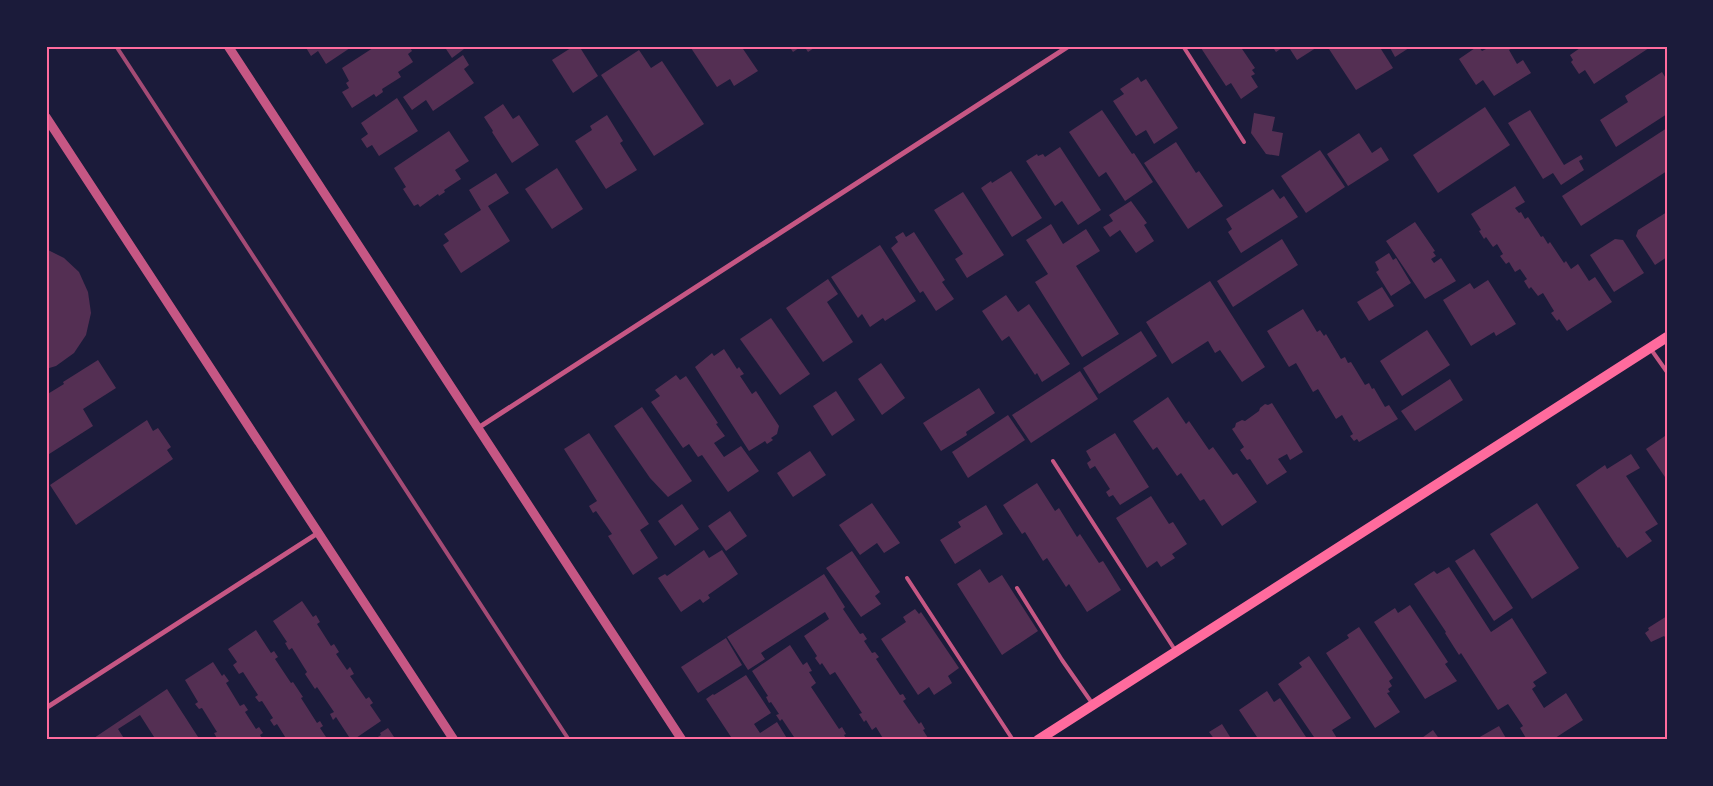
<svg xmlns="http://www.w3.org/2000/svg" width="1713" height="786" viewBox="0 0 1713 786" font-family="'Asap Condensed',sans-serif">
<rect width="100%" height="100%" fill="#1b1b3a"/>
<!-- building -->
<g fill="#542f53">
<polygon points="305,46 353,46 326,64 318,51 311,56"/>
<polygon points="376,46 409,46 412,51 408,54 413,62 398,72 401,77 382,89 383,92 376,97 374,94 352,108 342,92 349,88 346,83 349,81 342,68"/>
<polygon points="444,46 468,46 452,58"/>
<polygon points="574,46 579,46 598,76 573,93 552,60"/>
<polygon points="694,46 741,46 758,71 734,86 730,79 717,87 691,48"/>
<polygon points="789,46 802,46 793,52"/>
<polygon points="804,46 817,46 808,52"/>
<polygon points="1204,46 1240,46 1255,68 1252,70 1255,74 1251,76 1258,87 1241,99 1231,83 1226,86 1201,48"/>
<polygon points="1272,46 1285,46 1276,52"/>
<polygon points="1288,46 1319,46 1297,60"/>
<polygon points="1333,46 1379,46 1393,68 1356,90 1329,49"/>
<polygon points="1389,46 1412,46 1395,57"/>
<polygon points="1478,46 1482,51 1486,49 1484,46 1515,46 1509,50 1517,64 1523,60 1531,73 1494,96 1483,80 1476,85 1459,59"/>
<polygon points="1583,46 1648,46 1649,48 1594,84 1585,70 1579,74 1571,62 1573,60 1570,55"/>
<polygon points="639,50 651,68 662,61 704,124 654,156 601,75"/>
<polygon points="463,55 469,65 464,69 474,83 433,111 426,100 412,110 403,97"/>
<polygon points="1662,72 1667,80 1667,114 1616,147 1600,120 1628,102 1625,96"/>
<polygon points="1138,77 1141,82 1146,79 1178,128 1154,144 1146,130 1136,136 1113,101 1124,94 1120,89"/>
<polygon points="397,98 418,131 379,156 372,145 367,148 361,139 368,134 361,123"/>
<polygon points="503,104 513,119 519,115 539,145 512,163 492,132 493,131 484,117"/>
<polygon points="1485,107 1510,145 1438,193 1413,155"/>
<polygon points="1102,110 1132,154 1134,153 1153,182 1125,201 1106,172 1099,177 1069,132"/>
<polygon points="1530,110 1564,165 1581,155 1583,159 1579,161 1584,170 1561,185 1553,173 1543,179 1508,123"/>
<polygon points="1254,113 1275,117 1272,131 1283,133 1279,156 1266,154 1251,133"/>
<polygon points="607,115 623,141 620,143 637,170 606,189 575,141 592,130 590,126"/>
<polygon points="1667,128 1667,171 1581,226 1562,196"/>
<polygon points="449,131 469,161 455,170 461,179 444,190 445,192 439,196 438,194 420,207 418,204 414,206 403,189 406,187 394,168"/>
<polygon points="1359,133 1372,153 1381,147 1389,160 1348,186 1327,154"/>
<polygon points="1176,142 1196,173 1199,171 1223,206 1188,229 1144,163"/>
<polygon points="1060,147 1101,210 1078,225 1062,201 1055,206 1026,161 1037,154 1038,156 1043,154 1045,157"/>
<polygon points="1320,150 1345,187 1306,213 1281,176"/>
<polygon points="557,168 583,209 552,229 525,189"/>
<polygon points="1011,171 1042,218 1012,237 981,188 991,181 992,183"/>
<polygon points="496,173 509,193 488,206 510,241 461,273 443,245 449,241 444,234 481,210 469,190"/>
<polygon points="1515,186 1525,202 1515,208 1519,213 1521,212 1525,219 1528,217 1541,237 1543,236 1548,244 1550,242 1564,263 1566,261 1571,269 1578,264 1589,281 1595,277 1612,302 1567,331 1559,319 1557,321 1551,313 1554,311 1543,293 1538,296 1531,287 1529,289 1524,281 1527,279 1520,269 1515,272 1509,262 1506,264 1500,256 1503,254 1497,244 1493,247 1486,237 1484,239 1479,231 1481,230 1471,214"/>
<polygon points="1273,189 1280,199 1284,196 1298,217 1241,253 1228,232 1232,229 1226,219"/>
<polygon points="963,192 1004,255 967,278 955,259 963,254 934,210"/>
<polygon points="1131,201 1147,223 1144,225 1154,241 1136,253 1120,230 1110,237 1103,227 1113,221 1109,215"/>
<polygon points="1667,212 1667,257 1655,265 1636,236 1638,230"/>
<polygon points="1415,222 1435,251 1433,252 1436,256 1431,259 1434,263 1441,258 1456,281 1425,299 1386,241"/>
<polygon points="1051,224 1063,244 1086,229 1100,251 1076,266 1119,334 1082,357 1035,282 1048,274 1026,240"/>
<polygon points="903,232 906,237 914,232 945,280 942,282 954,299 936,311 923,291 920,293 891,248 898,242 895,237"/>
<polygon points="1282,239 1298,265 1233,307 1217,281"/>
<polygon points="1615,239 1623,240 1644,273 1614,292 1590,255"/>
<polygon points="880,245 916,301 885,321 883,318 870,327 862,314 858,318 831,277"/>
<polygon points="46,249 64,258 79,272 88,292 91,313 86,335 74,353 56,366 46,369"/>
<polygon points="1389,253 1393,260 1396,258 1411,283 1391,296 1376,272 1379,270 1375,262"/>
<polygon points="828,279 838,294 827,302 853,342 823,362 786,308"/>
<polygon points="1488,280 1516,324 1496,336 1494,332 1471,346 1443,300 1470,283 1474,289"/>
<polygon points="1210,281 1265,367 1242,382 1220,350 1215,353 1208,341 1172,364 1146,322"/>
<polygon points="1382,287 1394,306 1369,321 1357,302"/>
<polygon points="1006,295 1018,312 1029,304 1070,364 1042,382 1037,373 1035,375 1009,336 1002,341 982,311"/>
<polygon points="1303,309 1317,332 1320,330 1324,336 1326,334 1341,359 1345,357 1348,363 1351,362 1365,385 1369,383 1372,389 1374,388 1385,407 1389,405 1398,419 1359,442 1357,439 1354,441 1350,436 1353,434 1342,415 1336,419 1318,389 1313,392 1296,363 1289,367 1267,331"/>
<polygon points="771,318 810,374 780,395 740,339"/>
<polygon points="1427,330 1450,365 1402,396 1380,361"/>
<polygon points="1141,331 1157,356 1099,394 1083,368"/>
<polygon points="724,349 737,369 739,367 744,374 740,376 752,394 756,391 779,426 777,434 771,438 773,440 767,444 765,441 749,451 695,367 712,353 714,356"/>
<polygon points="98,360 116,388 83,409 93,426 46,456 46,395 64,384 63,382"/>
<polygon points="881,363 905,398 882,415 858,379"/>
<polygon points="1080,371 1098,399 1031,443 1012,415"/>
<polygon points="676,375 680,380 686,376 718,423 716,424 725,436 714,443 724,457 741,446 759,471 728,492 702,455 698,457 689,444 683,448 651,402 660,396 655,390"/>
<polygon points="1450,379 1463,400 1415,431 1401,411"/>
<polygon points="979,388 995,413 966,432 967,435 941,451 923,423"/>
<polygon points="836,391 855,420 832,436 813,406"/>
<polygon points="1168,397 1186,424 1189,421 1209,450 1213,447 1233,475 1237,473 1257,502 1222,526 1204,499 1200,501 1181,473 1177,476 1157,447 1153,450 1133,421"/>
<polygon points="1272,403 1303,452 1290,460 1287,454 1278,459 1287,472 1267,485 1250,459 1247,460 1240,450 1244,447 1232,429 1235,427 1236,423 1242,420 1245,421 1259,411 1260,408 1265,404 1268,405"/>
<polygon points="642,407 692,481 668,497 650,478 614,426"/>
<polygon points="1008,415 1025,440 968,478 952,452"/>
<polygon points="147,420 153,431 158,428 171,447 167,450 173,459 76,525 50,485"/>
<polygon points="589,433 649,524 640,530 658,558 633,575 608,536 612,534 596,511 593,513 589,506 597,501 564,449"/>
<polygon points="1115,433 1149,487 1120,505 1113,495 1109,497 1106,492 1110,489 1095,466 1090,469 1087,463 1091,460 1086,451"/>
<polygon points="1665,436 1667,438 1667,480 1646,449"/>
<polygon points="810,451 826,475 793,497 777,473"/>
<polygon points="1631,454 1640,468 1626,476 1658,524 1645,532 1652,541 1627,558 1619,547 1618,548 1576,485 1605,465 1607,469"/>
<polygon points="1037,483 1055,511 1059,508 1077,537 1080,534 1099,563 1103,561 1121,590 1087,612 1069,584 1066,587 1047,558 1043,561 1025,532 1022,534 1003,505"/>
<polygon points="1151,496 1169,524 1173,522 1187,544 1172,554 1175,558 1161,567 1157,561 1147,568 1116,518"/>
<polygon points="872,503 900,543 884,553 877,543 860,555 839,525"/>
<polygon points="1537,503 1579,568 1532,599 1490,534"/>
<polygon points="682,504 699,529 675,546 658,521"/>
<polygon points="986,505 1003,534 955,564 940,540 961,527 958,522"/>
<polygon points="730,511 747,536 726,551 708,526"/>
<polygon points="1474,549 1513,608 1494,621 1455,561"/>
<polygon points="704,550 709,558 722,550 738,574 708,595 710,598 703,603 700,599 681,612 658,578 665,574 667,576"/>
<polygon points="852,551 880,592 875,596 881,604 861,617 826,568"/>
<polygon points="1449,567 1491,632 1512,618 1547,673 1533,682 1536,686 1532,689 1544,708 1566,693 1583,720 1552,740 1538,740 1536,737 1527,740 1520,728 1523,726 1508,704 1498,710 1461,653 1459,655 1445,633 1446,632 1414,584 1434,571 1437,574"/>
<polygon points="980,569 989,583 1002,575 1038,631 1002,655 957,584"/>
<polygon points="824,574 845,607 843,609 860,634 863,633 867,639 864,641 872,653 875,652 879,657 876,659 900,695 903,694 906,699 903,701 919,724 921,722 925,729 923,730 928,738 926,740 884,740 876,727 872,730 866,720 864,722 859,714 862,713 835,672 830,675 822,663 820,665 815,658 817,656 804,636 829,619 825,612 761,653 765,659 748,670 727,637"/>
<polygon points="302,601 313,617 316,615 320,622 317,624 331,646 334,644 339,652 336,654 347,670 350,667 354,674 350,676 366,699 369,697 373,703 370,705 381,721 353,740 351,740 336,717 333,720 330,714 334,712 317,687 315,689 305,674 307,672 292,648 289,650 285,643 287,642 273,621"/>
<polygon points="1410,605 1448,662 1445,664 1457,681 1425,699 1374,622 1395,608 1398,613"/>
<polygon points="915,609 919,614 921,612 959,668 948,676 952,683 934,695 929,687 918,695 881,639 906,622 903,617"/>
<polygon points="1667,616 1667,639 1664,636 1651,642 1645,633 1649,630 1648,628"/>
<polygon points="1359,627 1393,678 1389,681 1392,686 1388,689 1390,692 1387,693 1400,712 1375,728 1326,653 1349,638 1347,635"/>
<polygon points="256,630 271,653 274,651 278,657 275,659 291,683 293,682 303,697 301,698 317,723 320,721 323,726 320,728 328,740 287,740 277,724 274,726 270,720 273,718 262,701 259,702 255,697 258,695 243,672 239,674 233,665 237,662 228,649"/>
<polygon points="726,638 742,665 698,693 681,667"/>
<polygon points="790,645 803,665 807,662 812,671 809,672 816,683 811,687 839,729 842,727 846,734 844,735 847,740 796,740 782,719 780,721 776,715 779,714 771,702 769,703 766,697 768,696 752,671"/>
<polygon points="1309,656 1351,718 1332,730 1338,740 1316,740 1278,684 1302,667 1299,663"/>
<polygon points="213,662 222,676 224,674 229,681 226,683 240,706 244,704 248,710 245,712 256,729 259,727 263,733 260,735 263,740 218,740 214,733 217,732 202,708 199,709 195,704 198,702 185,680"/>
<polygon points="746,675 771,713 754,724 760,733 777,722 788,740 733,740 706,699 713,694 714,695"/>
<polygon points="167,689 200,740 156,740 140,715 118,729 125,740 91,740"/>
<polygon points="1267,691 1274,702 1280,698 1308,740 1259,740 1239,710"/>
<polygon points="1222,724 1232,740 1215,740 1209,732"/>
<polygon points="1499,726 1507,740 1479,740 1478,738"/>
<polygon points="388,728 396,740 373,740 381,735 380,733"/>
<polygon points="1433,730 1440,740 1419,740"/>
</g>
<g fill="none" stroke-linecap="round" stroke-linejoin="round">
<!-- service -->
<g stroke="#c65784" stroke-width="4">
<polyline points="1183,46 1244,142"/>
<polyline points="1650,348 1667,372"/>
<polyline points="1053,461 1175,650"/>
<polyline points="907,578 1013,740"/>
<polyline points="1017,588 1062,660 1092,703"/>
</g>
<!-- minor -->
<g stroke="#c65784" stroke-width="5">
<polyline points="478,428 1069,46"/>
<polyline points="46,708 318,533"/>
</g>
<!-- tertiary -->
<g stroke="#c65784" stroke-width="9">
<polyline points="228,46 682,740"/>
<polyline points="46,117 454,740"/>
</g>
<!-- secondary -->
<polyline stroke="#ff6b9d" stroke-width="10" points="1038,740 1667,337"/>
<!-- rail -->
<polyline stroke="#a44b75" stroke-width="4" points="116,46 569,740"/>
</g>
<!-- border -->
<rect width="1713" height="786" fill="none" stroke="#1b1b3a" stroke-width="95"/>
<rect x="48" y="48" width="1618" height="690" fill="none" stroke="#ff6b9d" stroke-width="2"/>
</svg>
